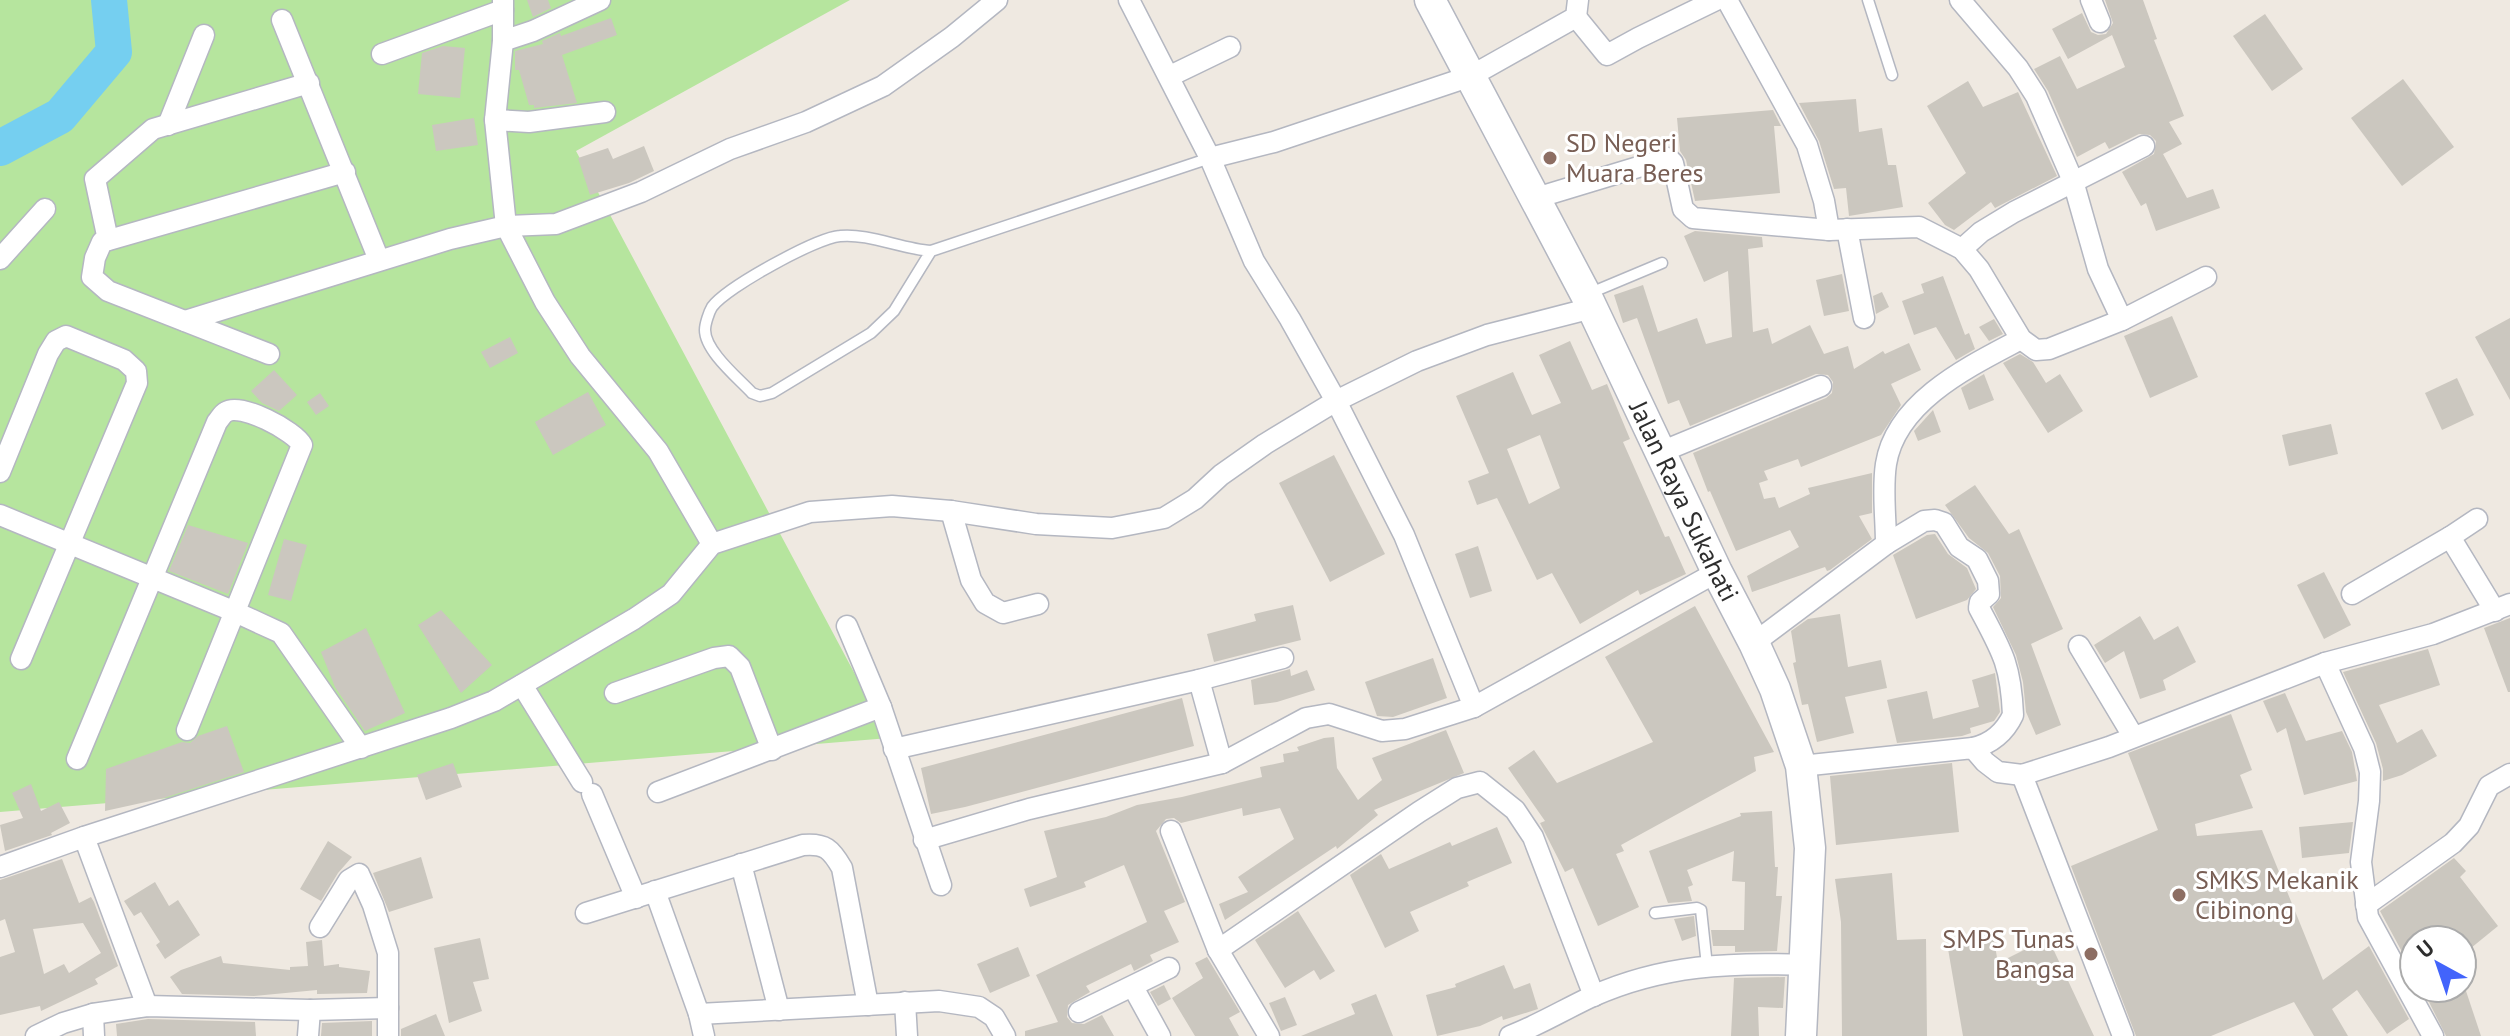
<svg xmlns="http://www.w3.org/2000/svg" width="2510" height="1036" viewBox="0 0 2510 1036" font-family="'PT Sans',sans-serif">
<rect width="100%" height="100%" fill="#efe9e1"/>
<!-- green -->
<polygon fill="#b6e59e" points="0,0 850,0 576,151 889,738 0,812"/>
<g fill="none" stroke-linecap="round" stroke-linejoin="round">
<!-- river -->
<polyline stroke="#75cff0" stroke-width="36" points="0,148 60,116 114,52 109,0"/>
</g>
<!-- building -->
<g fill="#cbc7bf" fill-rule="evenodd">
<polygon points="527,0 548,0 551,8 533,17"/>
<polygon points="2105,0 2143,0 2157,39 2154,40 2184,116 2169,122 2182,144 2163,154 2187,198 2213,189 2220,208 2156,231 2146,203 2141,206 2122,172 2154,154 2156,141 2150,135 2139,134 2109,149 2105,142 2077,157 2048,91 2034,69 2060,56 2077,89 2125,67 2112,35 2068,59 2052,29 2082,13 2091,32 2098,35 2106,34 2113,23"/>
<polygon points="2265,14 2303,69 2272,91 2233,36"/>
<polygon points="611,18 617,35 562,55 577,103 534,108 534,105 529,105 519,70 515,70 515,51 543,44 542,41 560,33 561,36"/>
<polygon points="443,46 465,48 460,98 418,94 422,53"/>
<polygon points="2403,79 2454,147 2402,186 2351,118"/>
<polygon points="1968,81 1983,107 2018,92 2057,176 1995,208 1991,202 1954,230 1945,225 1928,203 1966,173 1927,106"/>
<polygon points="1856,99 1859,132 1882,128 1888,165 1896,165 1903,207 1849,216 1846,188 1834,189 1819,141 1799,103"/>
<polygon points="1773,110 1781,126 1774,126 1780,193 1695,201 1686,160 1680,151 1677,118"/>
<polygon points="474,118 478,145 436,151 432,125"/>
<polygon points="644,146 654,171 629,183 590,195 578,158 608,148 613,159"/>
<polygon points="1695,231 1762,237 1763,247 1748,249 1753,332 1768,328 1772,344 1810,325 1824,354 1848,346 1854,369 1883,351 1885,354 1909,343 1921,370 1891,384 1901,405 1881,435 1801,467 1798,459 1764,471 1768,480 1759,483 1764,499 1775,497 1779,508 1810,494 1808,488 1872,473 1872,513 1859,516 1872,539 1830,570 1827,571 1825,567 1752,592 1747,576 1799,547 1790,530 1736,551 1710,491 1708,492 1693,453 1826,398 1832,393 1833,382 1828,375 1816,374 1690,426 1679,400 1668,404 1637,318 1623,323 1614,295 1643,285 1658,332 1697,318 1706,344 1732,337 1728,271 1704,282 1684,236"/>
<polygon points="1842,274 1849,311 1824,316 1816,280"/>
<polygon points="1943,276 1965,335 1969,333 1975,349 1956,360 1936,327 1914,335 1902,301 1924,293 1921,284"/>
<polygon points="1882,292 1889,307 1876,314 1873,296"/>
<polygon points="2172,316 2198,377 2150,398 2124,336"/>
<polygon points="2510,318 2510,400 2475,337"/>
<polygon points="1994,319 2003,334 1989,341 1979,327"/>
<polygon points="510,337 518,353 490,368 481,352"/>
<path d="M1570 341 1592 390 1607 384 1630 439 1623 442 1665 537 1669 536 1686 574 1640 595 1638 590 1580 624 1552 573 1537 580 1497 498 1477 505 1468 481 1489 473 1456 396 1513 372 1532 415 1561 403 1539 355ZM1540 435 1560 488 1529 504 1507 449Z"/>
<polygon points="2020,354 2033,362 2046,383 2060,374 2083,411 2048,433 2003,363"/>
<polygon points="274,370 297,395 279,411 262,403 251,391"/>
<polygon points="1984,374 1994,400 1969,410 1961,388"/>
<polygon points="2457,378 2474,415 2442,430 2425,393"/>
<polygon points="588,392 606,425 553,455 535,422"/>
<polygon points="320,393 329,406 316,415 307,402"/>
<polygon points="1933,410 1941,432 1918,441 1914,431"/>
<polygon points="2331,424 2338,454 2289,466 2282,435"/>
<polygon points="1334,455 1385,554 1330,582 1279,483"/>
<polygon points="1975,485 2009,534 2019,529 2063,629 2031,644 2061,725 2036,735 2026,712 2023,682 2016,655 1993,607 2001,598 2000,576 1988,553 1969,538 1945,505"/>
<polygon points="188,525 248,543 228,594 169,571"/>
<polygon points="1935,534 1948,554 1967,568 1976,589 1967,600 1916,619 1893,555 1927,535"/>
<polygon points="284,539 307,545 291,601 268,595"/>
<polygon points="1478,546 1492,591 1470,598 1455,554"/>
<polygon points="2324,572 2351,625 2324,639 2297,585"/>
<polygon points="1293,605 1301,640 1214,662 1207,634 1256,621 1254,614"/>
<polygon points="1695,606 1774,752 1754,757 1756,771 1621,845 1624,851 1616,854 1639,907 1598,926 1573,868 1565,872 1540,823 1545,821 1508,768 1534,750 1557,783 1653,742 1605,657"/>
<polygon points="441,610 492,665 461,693 418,625"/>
<polygon points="1840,614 1848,667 1881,660 1887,688 1845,697 1854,733 1817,742 1808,704 1802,705 1793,663 1796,662 1791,631 1808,619"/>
<polygon points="2140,616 2154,640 2178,626 2196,662 2163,680 2166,690 2140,699 2124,651 2105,663 2094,645"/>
<polygon points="2510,618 2510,692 2508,692 2484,628"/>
<polygon points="366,628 405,713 365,731 335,687 321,652"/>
<polygon points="2428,649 2440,685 2379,705 2397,743 2422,729 2437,756 2402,775 2383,781 2383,769 2376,743 2343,672"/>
<polygon points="1433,658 1447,698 1393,717 1377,716 1365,682"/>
<polygon points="1290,669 1291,676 1307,670 1315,690 1277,702 1254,705 1251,680"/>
<polygon points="1995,673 2000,712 1994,721 1970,728 1971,733 1962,736 1897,743 1887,700 1927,691 1933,719 1979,707 1972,680"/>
<polygon points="2285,693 2306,741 2342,731 2352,752 2357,781 2304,795 2286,728 2277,733 2263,701"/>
<polygon points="1182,698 1194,746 965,807 931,814 921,768"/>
<polygon points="2231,714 2252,770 2240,775 2253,808 2195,824 2197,836 2262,830 2323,980 2369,946 2409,1019 2387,1034 2357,990 2332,1009 2348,1036 2314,1036 2294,1002 2211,1036 2136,1036 2071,866 2158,830 2128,753"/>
<polygon points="227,726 244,772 164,798 105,811 106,769 182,742 190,743 198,736"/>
<polygon points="1446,730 1464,773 1374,810 1378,815 1337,849 1336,846 1225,920 1219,904 1248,892 1238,877 1294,839 1280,808 1243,816 1242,808 1181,823 1174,818 1166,819 1156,831 1185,902 1164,911 1179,942 1150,955 1153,961 1134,971 1131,964 1086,986 1090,992 1068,1005 1067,1017 1072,1023 1084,1024 1102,1015 1114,1036 1025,1036 1025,1031 1058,1022 1036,975 1147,922 1124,865 1084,882 1086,887 1030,907 1024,889 1057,877 1044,831 1106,817 1137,805 1182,797 1262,777 1260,767 1284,762 1283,754 1299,751 1297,747 1324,738 1334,737 1337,768 1358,800 1382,780 1372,758"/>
<polygon points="453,763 462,787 426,800 417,775"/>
<polygon points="1952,763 1959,832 1836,845 1830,776"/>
<polygon points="31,784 41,811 59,802 70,823 51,833 52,835 5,851 0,825 23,818 12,793"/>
<polygon points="1772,811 1775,867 1778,867 1776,896 1782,896 1777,951 1735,952 1735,946 1713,946 1711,930 1744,930 1745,882 1732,881 1734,851 1687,870 1693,885 1688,887 1692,901 1668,903 1649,851 1741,816 1740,813"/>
<polygon points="2353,822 2349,853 2302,858 2299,827"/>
<polygon points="1497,827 1512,863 1467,882 1469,886 1410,912 1419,931 1385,948 1350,875 1381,854 1389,869 1450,842 1452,846"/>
<polygon points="328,841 352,857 338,873 321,901 300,889"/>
<polygon points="421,857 433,898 389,912 373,873"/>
<polygon points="2454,858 2466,871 2460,877 2498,926 2471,948 2464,940 2414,940 2414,974 2380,911"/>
<path d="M62 859 79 903 91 897 94 902 118 966 95 979 98 984 41 1011 40 1006 0 1015V957L15 952 5 919 0 921V880ZM83 923 101 953 69 973 64 964 44 974 33 929Z"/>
<polygon points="1892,873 1897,940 1926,939 1927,1036 1842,1036 1841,922 1835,879"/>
<polygon points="155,882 169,906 178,900 200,935 165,959 156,945 160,942 141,912 134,916 124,901"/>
<polygon points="1298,911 1335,971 1320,980 1314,970 1285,988 1255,940"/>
<polygon points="1694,916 1696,936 1682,941 1674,919"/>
<polygon points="1993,935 1998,963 2048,938 2094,1036 1963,1036 1947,943"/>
<polygon points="480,938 489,979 473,982 482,1011 449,1023 434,948"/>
<polygon points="322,940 324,966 339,964 339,967 370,971 367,993 317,994 317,990 254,996 182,994 170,977 181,970 221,956 223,963 290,970 290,967 308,966 306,942"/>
<polygon points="1018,947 1030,976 990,993 977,964"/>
<polygon points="1207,957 1240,1012 1229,1018 1239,1036 1195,1036 1172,998 1203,978 1195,963"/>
<polygon points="1504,965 1514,989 1530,983 1538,1009 1503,1020 1502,1016 1480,1026 1437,1036 1426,995 1456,987 1455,984"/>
<polygon points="1785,977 1783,1008 1758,1007 1759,1036 1731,1036 1734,978"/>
<polygon points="1164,985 1171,999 1158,1006 1150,992"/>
<polygon points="2422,988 2465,988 2481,1036 2446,1036"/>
<polygon points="1376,994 1393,1036 1301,1036 1355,1014 1351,1004"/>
<polygon points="1285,997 1297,1025 1281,1031 1269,1003"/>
<polygon points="436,1014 445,1036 401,1036 401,1029"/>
<polygon points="148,1019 255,1022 256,1036 117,1036 116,1024"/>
<polygon points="372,1021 372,1036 321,1036 322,1023"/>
</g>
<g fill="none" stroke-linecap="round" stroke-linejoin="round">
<defs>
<g id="service">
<polyline points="1868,0 1892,75"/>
<path d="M931 251 894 311 871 333 772 393 760 396 752 393C738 378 705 351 705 330 705 324 709 312 712 307 727 287 816 238 840 236 868 233 902 249 931 251L1210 158"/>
<polyline points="1588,294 1662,263"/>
<polyline points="1655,913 1697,908 1701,910 1707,966"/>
</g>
<g id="minor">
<polyline points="503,0 503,41 495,120 506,226 545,302 580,356 658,451 712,544"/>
<polyline points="1129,0 1210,158 1254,261 1290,319 1336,401 1404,535 1474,707"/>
<polyline points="1727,0 1807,145 1824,201 1829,230"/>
<polyline points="1960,0 2018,68 2036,96 2073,181 2098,269 2122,320 2206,277"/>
<polyline points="2091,0 2100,22"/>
<polyline points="1576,17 1607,55 1638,38 1716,0"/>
<polyline points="282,20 379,260"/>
<polyline points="503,41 533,31 600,0"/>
<polyline points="382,54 503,10"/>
<polyline points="1170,76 1230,47"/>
<polyline points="495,120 529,122 605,112"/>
<polyline points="168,125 204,35"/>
<polyline points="1210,158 1274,142 1471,76 1576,17 1578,0"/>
<polyline points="1536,198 1668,158 1673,163 1683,209 1693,218 1829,230 1919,227 1962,249 1979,269 2021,339 2036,350 2049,349 2122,320"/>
<polyline points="1847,229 1864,318"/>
<polyline points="108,240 95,179 153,129 309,83"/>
<polyline points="1962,249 1981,232 2014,212 2144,146"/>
<polyline points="0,259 45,209"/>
<polyline points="185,321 450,239 506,226 556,224 641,192 730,149 806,122 883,86 952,37 997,0"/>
<polyline points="269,354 108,291 92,277 95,258 102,242 345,172"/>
<polyline points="1661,452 1821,386"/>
<polyline points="0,472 48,354 56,341 66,336 124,360 136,371 137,383 21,659"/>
<polyline points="951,511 971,580 985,603 1003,613 1038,604"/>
<polyline points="0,515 233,611 281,633 361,748"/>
<polyline points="2477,519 2450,537 2495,611"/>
<path d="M1886 544 1924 521 1935 520 1944 523 1959 547 1977 559 1988 581 1989 594 1980 602 1979 608C2002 651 2011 665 2013 715 2005 732 1991 744 1973 748"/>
<polyline points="2352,594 2450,537"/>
<polyline points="847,626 881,707 941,885"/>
<path d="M1754 643 1886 544C1886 518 1882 490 1886 464 1896 401 1970 366 2021 339"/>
<polyline points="2079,646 2133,736"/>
<polyline points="2325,663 2364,748 2370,772 2369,801 2361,862 2368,917 2433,1036"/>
<polyline points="1199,680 1222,763"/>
<polyline points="522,685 582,782"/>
<polyline points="615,693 714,658 729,656 740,667 772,750"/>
<polyline points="894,749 1199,680 1283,658"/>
<path d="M77 759 217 422C220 419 222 414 226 412 240 402 295 431 302 445L187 730"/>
<polyline points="1801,766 1973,748 1985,762 1998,772 2022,775 2109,747 2325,663 2433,634 2510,604"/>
<polyline points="2022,775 2123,1036"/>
<polyline points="658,792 881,707"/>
<polyline points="592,794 636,898"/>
<polyline points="1171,831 1218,950 1269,1036"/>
<polyline points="84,837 147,1006"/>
<polyline points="924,840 1029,809 1222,763 1306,718 1329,714 1382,731 1405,729 1474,707 1717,572"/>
<polyline points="741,864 779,1010"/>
<polyline points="0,867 84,837 451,718 494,701 634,619 671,594 712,544 810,512 892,506 951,511 1036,524 1112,528 1164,518 1195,499 1221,475 1265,444 1336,401 1417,361 1487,335 1592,308"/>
<polyline points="655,891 699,1014 704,1036"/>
<polyline points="2366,905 2453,843 2469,826 2489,786 2510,774"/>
<path d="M586 913 803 845C825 843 831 849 842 868L868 1005"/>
<polyline points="320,927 349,880 359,874 373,905 388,953 388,1036"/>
<polyline points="1218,950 1419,812 1457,788 1480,782 1515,810 1533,837 1594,996"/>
<polyline points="1133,987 1160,1036"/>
<polyline points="905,1002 907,1036"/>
<polyline points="1079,1012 1169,968"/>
<polyline points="93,1014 94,1036"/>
<polyline points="699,1014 939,1001 979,1007 994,1017 1005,1036"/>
<polyline points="36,1036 63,1023 93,1014 147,1006 310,1010 388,1008"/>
<polyline points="308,1036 310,1010"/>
<path d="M1510 1036C1539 1025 1565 1009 1593 996 1663 965 1730 962 1805 965"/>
</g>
<g id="secondary">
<path id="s1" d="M1430 0 1586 295 1717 572 1754 643 1775 689 1801 766 1810 848 1801 1036"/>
</g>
</defs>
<!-- service casing -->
<use href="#service" stroke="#b4b7c1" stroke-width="13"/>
<!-- minor casing -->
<use href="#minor" stroke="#b4b7c1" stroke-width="23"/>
<!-- secondary casing -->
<use href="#secondary" stroke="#b4b7c1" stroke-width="33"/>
<!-- service -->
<use href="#service" stroke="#fff" stroke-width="10"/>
<!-- minor -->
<use href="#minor" stroke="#fff" stroke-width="20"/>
<!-- secondary -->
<use href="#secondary" stroke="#fff" stroke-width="30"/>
</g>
<!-- markers -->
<g fill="#8d6e63" stroke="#fff" stroke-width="3">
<circle cx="1550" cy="158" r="8"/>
<circle cx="2179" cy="895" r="8"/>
<circle cx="2091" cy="954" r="8"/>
</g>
<g text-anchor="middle" stroke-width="6" stroke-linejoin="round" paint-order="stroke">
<!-- education labels -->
<g font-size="26" fill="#785e54" stroke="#fff" text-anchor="start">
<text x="1566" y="152">SD Negeri<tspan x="1566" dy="30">Muara Beres</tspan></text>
<text x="2195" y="889">SMKS Mekanik<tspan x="2195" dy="30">Cibinong</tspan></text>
<text x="2075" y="948" text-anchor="end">SMPS Tunas<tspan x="2075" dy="30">Bangsa</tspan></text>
</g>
<!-- street labels -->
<g font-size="26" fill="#2e2e2e" stroke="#fff">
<text dy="9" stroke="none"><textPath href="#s1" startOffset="562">Jalan Raya Sukahati</textPath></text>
</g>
</g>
<!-- north arrow -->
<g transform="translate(2438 964) rotate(320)"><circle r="38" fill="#ffffff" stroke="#ababab" stroke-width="2"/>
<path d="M0-6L14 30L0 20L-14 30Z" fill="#4264fb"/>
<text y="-12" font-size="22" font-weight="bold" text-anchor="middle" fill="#2e2e2e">U</text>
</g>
</svg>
